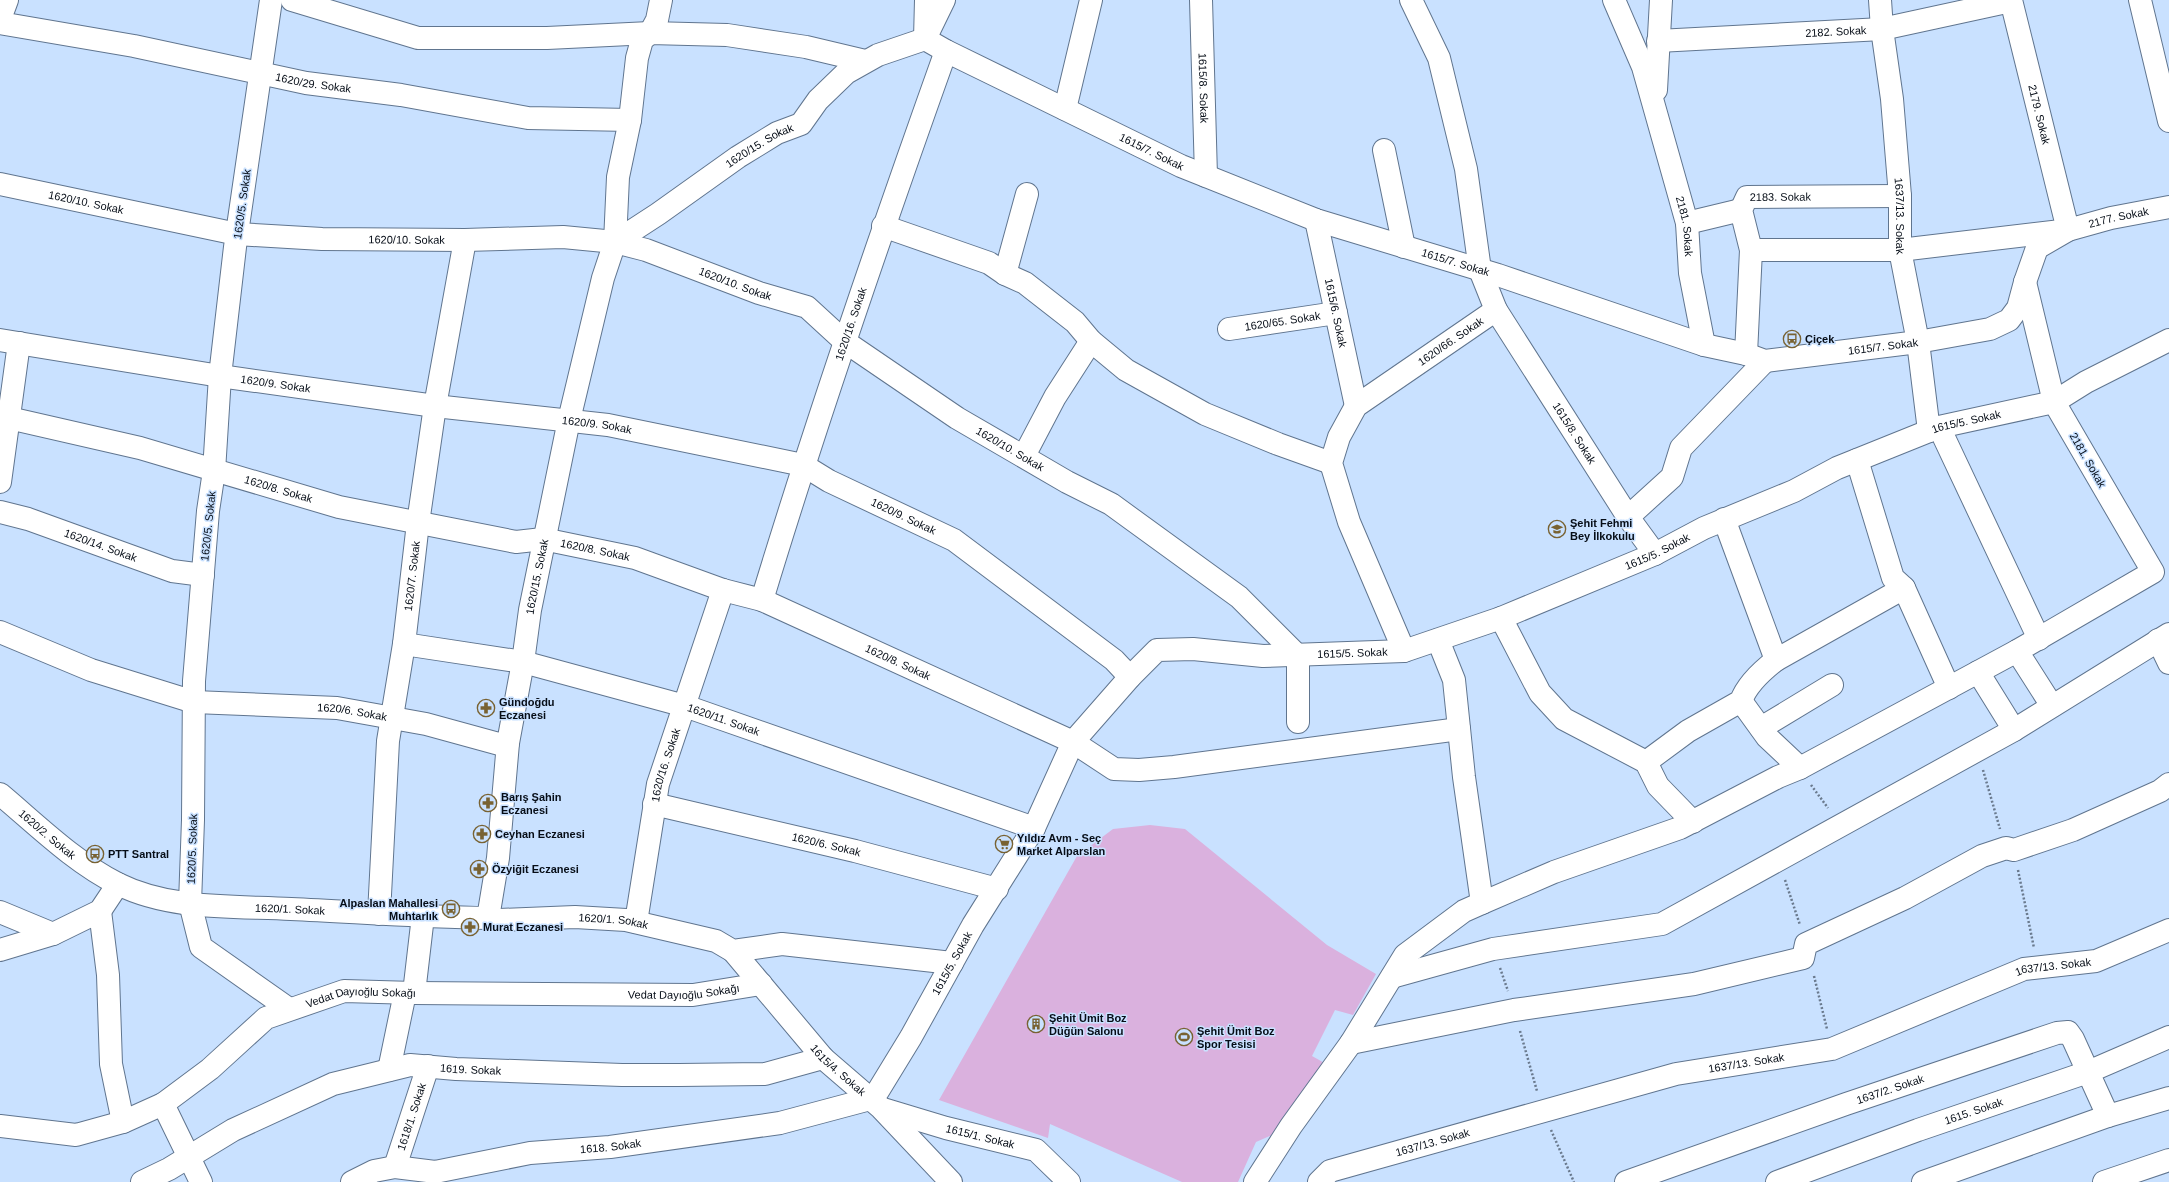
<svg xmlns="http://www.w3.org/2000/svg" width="2169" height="1182" viewBox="0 0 2169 1182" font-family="Arial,sans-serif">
<rect width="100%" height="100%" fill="#c9e1ff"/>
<!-- green -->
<polygon fill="#dab1de" points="1150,825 1185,829 1327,945 1376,974 1353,1015 1335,1010 1312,1056 1328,1065 1274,1134 1256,1142 1238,1182 1182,1182 1050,1124 1048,1138 939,1100 1077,856 1113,829"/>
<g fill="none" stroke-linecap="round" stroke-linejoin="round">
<defs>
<g id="minor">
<polyline points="271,0 235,247 220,376 214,471 208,511 194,681 193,820 190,903 201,947 289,1009"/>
<polyline points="292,0 418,38 547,38 650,33 727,35 806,47 865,61"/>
<path id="s1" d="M926 0 925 39 946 51 1181 166 1316 220 1498 275 1704 345 1746 354 1765 361 1918 342 1990 329 2009 320 2018 308 2025 282 2037 248 2068 230"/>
<path id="s2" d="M1201 0 1206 176"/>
<path id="s3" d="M1614 0 1643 67 1687 223 1690 273 1704 345"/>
<path id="s4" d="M1880 0 1882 29 1892 99 1900 196V250L1918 342 1929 431 1939 427 2054 402 2086 382 2169 340"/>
<polyline points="2140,0 2169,121"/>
<polyline points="0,19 7,0"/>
<path id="s5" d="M0 23 134 46 306 83 401 95 528 118 630 120"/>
<path id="s6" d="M1658 41 1882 29 2011 1"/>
<polyline points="1656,90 1661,0"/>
<polyline points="1065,109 1091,0"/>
<polyline points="1384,150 1404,247"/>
<path id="s7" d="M0 184 237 234 322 239 465 240 563 237 615 242 646 250 759 293 807 307 844 341 957 418 1067 482 1111 504 1239 597 1298 656V722"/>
<path id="s8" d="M1316 220 1356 406"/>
<polyline points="1687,223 1741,210"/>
<polyline points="883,226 989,263 1005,274 1025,283 1075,322 1091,341 1126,370 1205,414 1278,444 1331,463"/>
<polyline points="615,242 618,177 630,120 637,58 642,40 650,33 657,20 661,0"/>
<polyline points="1751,250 1900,250 2061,231"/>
<polyline points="1005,274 1027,194"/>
<path id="s9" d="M1496 310 1628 517 1655 554"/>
<path id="s10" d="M1229 329 1336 313"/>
<path id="s11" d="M0 340 220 376 435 406 608 425 803 465 829 481 954 540 1114 660 1130 677"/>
<path id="s12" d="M1746 354 1751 250 1741 210 1747 197 1900 196"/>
<path id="s13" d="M0 416 140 448 339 507 516 542 543 539 635 558 723 590 762 600 1073 742 1114 769 1139 770 1174 767 1459 729"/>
<polyline points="1939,427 2039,639"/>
<polyline points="1024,456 1055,397 1091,341"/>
<polyline points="1857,460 1893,578 1904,588 1949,688"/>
<polyline points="0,482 19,343"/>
<path id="s14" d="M0 512 28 519 172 571 203 575"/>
<polyline points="1628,517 1672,477 1681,448 1765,361"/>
<polyline points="1724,519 1776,660"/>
<path id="s15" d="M762 600C818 415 881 233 946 51"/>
<polyline points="1501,618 1540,693 1564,719 1646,762 1658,786 1693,822"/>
<path id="s16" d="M0 632 91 670 194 702 337 708 426 724 499 744 508 743"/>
<polyline points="1438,640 1454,680 1464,777 1482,903"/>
<polyline points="2158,640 2169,663"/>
<path id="s17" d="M404 644 523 662 685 706 1034 828"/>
<path id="s18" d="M1404 651 1349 522 1331 463 1339 437 1356 406 1496 310 1480 270 1466 169 1439 58 1411 0"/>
<polyline points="2017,651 2052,706"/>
<polyline points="1978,672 2014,730"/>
<polyline points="1741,701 1767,737 1800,768"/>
<polyline points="1761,728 1832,685"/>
<path d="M1646 762 1688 731 1741 701C1747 684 1763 670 1776 660L1904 588"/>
<path id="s19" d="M654 804 855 851 997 889"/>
<polyline points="100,911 108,975 111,1064 123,1122"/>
<polyline points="0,912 53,934"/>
<path id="s20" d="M379 914 388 741 404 644 418 523 435 406 465 240"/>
<path id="s21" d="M488 918 498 858 508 743 523 662 530 610 569 420 603 278 615 242 658 214 738 157 777 133 801 124 818 100 846 73 878 55 925 39 944 0"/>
<path id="s22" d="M636 922 658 784 723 590"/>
<polyline points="0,950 53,934 100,911 118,884"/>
<polyline points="1392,977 1493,949 1662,924 2014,730 2169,634"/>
<polyline points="414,993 423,916"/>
<polyline points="1351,1043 1514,1010 1694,984 1803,958 1806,944 1905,898 1982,856 2006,848 2014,850 2073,830 2160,791 2169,784"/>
<polyline points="389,1070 405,993"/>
<polyline points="163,1104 201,1182"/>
<path id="s23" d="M0 1126 76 1135 123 1122 163 1104 210 1069 266 1018 344 991 414 993 693 995 761 984"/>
<path id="s24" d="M395 1167 428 1066"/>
<path id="s25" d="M142 1182 169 1169 233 1130 333 1084 410 1065 456 1069 622 1075H679L765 1074 823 1058"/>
<path id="s26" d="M352 1182 374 1171 395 1167 435 1172 530 1153 610 1147 780 1123 870 1099"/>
<polyline points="1255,1182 1291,1126 1351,1043 1405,955 1464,911 1482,903 1554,872 1680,828 1778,777 1800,768 2017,651 2153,572 2054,402 2025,282"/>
<path id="s27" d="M1319 1182 1330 1171 1676 1074 1832 1049 2024 969 2096 961 2169 930"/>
<path id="s28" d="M1626 1182 1846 1104 2057 1033 2068 1032 2073 1039 2108 1116"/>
<path id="s29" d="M1777 1182 1918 1130 2088 1072 2169 1037"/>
<polyline points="1923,1182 2108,1116 2169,1098"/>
</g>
<g id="major">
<path id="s30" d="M2011 0 2068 230 2111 218 2169 207"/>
<path id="s31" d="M0 794C37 825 74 862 118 884 170 910 234 906 291 909 356 912 422 917 488 918L499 920 575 917 626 920 716 941 733 951 782 944 952 963"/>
<path id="s32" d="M733 951 823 1058 881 1108 951 1182"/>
<path id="s33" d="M870 1099 878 1091 911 1037 973 925 1034 828 1073 742 1130 677 1157 650 1193 649 1263 656 1404 651 1501 618 1655 554 1704 528 1794 491 1837 468 1929 431"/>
<path id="s34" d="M883 1109 946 1128 1036 1150 1069 1182"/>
<polyline points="2104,1182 2169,1160"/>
</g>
</defs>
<!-- minor casing -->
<use href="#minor" stroke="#60758f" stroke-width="24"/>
<!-- major casing -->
<use href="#major" stroke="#60758f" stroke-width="24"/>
<!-- path -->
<g stroke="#6a7a8e" stroke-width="2.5" stroke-dasharray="2 2" stroke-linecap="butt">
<polyline points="1983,770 2000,829"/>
<polyline points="1811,785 1828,808"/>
<polyline points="2018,870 2034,948"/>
<polyline points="1785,880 1800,925"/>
<polyline points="1500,968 1508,991"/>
<polyline points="1814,976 1827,1029"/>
<polyline points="1520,1031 1537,1091"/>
<polyline points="1551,1130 1574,1182"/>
</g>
<!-- minor -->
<use href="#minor" stroke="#fff" stroke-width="22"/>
<!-- major -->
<use href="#major" stroke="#fff" stroke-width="22"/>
</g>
<!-- icons -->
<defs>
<symbol id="bus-ring" viewBox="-11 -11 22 22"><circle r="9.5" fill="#c9e1ff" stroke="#786232" stroke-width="1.5"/><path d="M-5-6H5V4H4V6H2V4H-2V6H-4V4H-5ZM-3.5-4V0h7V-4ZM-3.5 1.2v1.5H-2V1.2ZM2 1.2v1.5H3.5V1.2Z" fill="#786232"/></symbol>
<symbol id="school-ring" viewBox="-11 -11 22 22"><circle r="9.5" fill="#c9e1ff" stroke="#786232" stroke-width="1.5"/><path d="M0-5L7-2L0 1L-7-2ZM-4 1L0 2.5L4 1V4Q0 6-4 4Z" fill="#786232"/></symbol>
<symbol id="pharmacy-ring" viewBox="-11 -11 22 22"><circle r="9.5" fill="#c9e1ff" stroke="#786232" stroke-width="1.5"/><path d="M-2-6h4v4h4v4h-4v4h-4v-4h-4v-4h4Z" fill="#786232"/></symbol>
<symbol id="supermarket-ring" viewBox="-11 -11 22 22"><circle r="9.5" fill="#c9e1ff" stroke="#786232" stroke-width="1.5"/><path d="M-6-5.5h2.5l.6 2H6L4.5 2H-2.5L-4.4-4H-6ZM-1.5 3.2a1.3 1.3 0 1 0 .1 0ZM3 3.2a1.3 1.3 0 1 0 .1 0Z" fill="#786232"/></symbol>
<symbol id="building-ring" viewBox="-11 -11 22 22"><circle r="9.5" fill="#c9e1ff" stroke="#786232" stroke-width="1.5"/><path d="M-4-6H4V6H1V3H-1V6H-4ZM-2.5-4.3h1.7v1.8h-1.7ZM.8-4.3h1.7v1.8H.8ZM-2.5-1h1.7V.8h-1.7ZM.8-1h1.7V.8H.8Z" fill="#786232"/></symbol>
<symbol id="stadium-ring" viewBox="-11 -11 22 22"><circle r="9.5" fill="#c9e1ff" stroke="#786232" stroke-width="1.5"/><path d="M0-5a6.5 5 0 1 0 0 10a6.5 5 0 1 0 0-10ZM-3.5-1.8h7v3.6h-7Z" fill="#786232"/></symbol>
</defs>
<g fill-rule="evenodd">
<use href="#bus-ring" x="1782" y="329" width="20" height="20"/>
<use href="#school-ring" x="1547" y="519" width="20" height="20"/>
<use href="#pharmacy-ring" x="476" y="698" width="20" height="20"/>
<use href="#pharmacy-ring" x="478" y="793" width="20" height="20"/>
<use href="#pharmacy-ring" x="472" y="824" width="20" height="20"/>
<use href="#supermarket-ring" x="994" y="834" width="20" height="20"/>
<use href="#bus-ring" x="85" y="844" width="20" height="20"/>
<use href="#pharmacy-ring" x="469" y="859" width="20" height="20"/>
<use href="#bus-ring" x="441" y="899" width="20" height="20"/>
<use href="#pharmacy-ring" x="460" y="917" width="20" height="20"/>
<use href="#building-ring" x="1026" y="1014" width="20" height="20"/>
<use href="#stadium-ring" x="1174" y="1027" width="20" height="20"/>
</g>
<g text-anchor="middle" stroke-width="3" stroke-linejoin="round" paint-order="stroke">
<!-- street labels -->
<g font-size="11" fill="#060d17" stroke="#c9e1ff">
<text dy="4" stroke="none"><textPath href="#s6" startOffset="178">2182. Sokak</textPath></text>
<text dy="4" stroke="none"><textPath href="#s5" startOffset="319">1620/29. Sokak</textPath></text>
<text dy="4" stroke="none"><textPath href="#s2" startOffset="88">1615/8. Sokak</textPath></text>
<text dy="4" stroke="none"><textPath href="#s30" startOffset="118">2179. Sokak</textPath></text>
<text dy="4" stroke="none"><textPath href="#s21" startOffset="863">1620/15. Sokak</textPath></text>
<text dy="4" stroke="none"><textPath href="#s1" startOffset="292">1615/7. Sokak</textPath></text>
<text dy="4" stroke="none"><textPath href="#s12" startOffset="193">2183. Sokak</textPath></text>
<text dy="4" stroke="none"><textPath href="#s7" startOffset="88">1620/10. Sokak</textPath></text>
<text transform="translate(242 204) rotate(-82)" y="4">1620/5. Sokak</text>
<text dy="4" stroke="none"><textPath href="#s4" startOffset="217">1637/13. Sokak</textPath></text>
<text dy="4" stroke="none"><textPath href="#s30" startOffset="289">2177. Sokak</textPath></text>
<text dy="4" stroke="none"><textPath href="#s3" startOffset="238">2181. Sokak</textPath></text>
<text dy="4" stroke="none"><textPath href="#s7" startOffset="412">1620/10. Sokak</textPath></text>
<text dy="4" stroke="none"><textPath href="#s1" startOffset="616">1615/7. Sokak</textPath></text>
<text dy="4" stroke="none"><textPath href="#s7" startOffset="748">1620/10. Sokak</textPath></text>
<text dy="4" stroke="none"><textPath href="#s8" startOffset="95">1615/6. Sokak</textPath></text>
<text dy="4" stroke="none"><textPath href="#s10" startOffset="54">1620/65. Sokak</textPath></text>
<text dy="4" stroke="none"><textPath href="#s15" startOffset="290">1620/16. Sokak</textPath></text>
<text dy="4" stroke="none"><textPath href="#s18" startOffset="379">1620/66. Sokak</textPath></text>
<text dy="4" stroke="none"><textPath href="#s1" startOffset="1060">1615/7. Sokak</textPath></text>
<text dy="4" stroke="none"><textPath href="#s11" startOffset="279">1620/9. Sokak</textPath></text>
<text dy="4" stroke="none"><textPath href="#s4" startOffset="473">1615/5. Sokak</textPath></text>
<text dy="4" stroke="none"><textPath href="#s11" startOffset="603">1620/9. Sokak</textPath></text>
<text dy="4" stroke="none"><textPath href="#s9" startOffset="146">1615/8. Sokak</textPath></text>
<text dy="4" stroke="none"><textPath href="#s7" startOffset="1072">1620/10. Sokak</textPath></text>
<text transform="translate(2088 460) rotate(60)" y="4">2181. Sokak</text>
<text dy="4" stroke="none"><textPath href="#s13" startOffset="288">1620/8. Sokak</textPath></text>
<text dy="4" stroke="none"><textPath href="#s11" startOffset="926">1620/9. Sokak</textPath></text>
<text transform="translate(208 526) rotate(-84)" y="4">1620/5. Sokak</text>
<text dy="4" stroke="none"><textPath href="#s14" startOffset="106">1620/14. Sokak</textPath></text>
<text dy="4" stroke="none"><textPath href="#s13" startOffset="612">1620/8. Sokak</textPath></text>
<text dy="4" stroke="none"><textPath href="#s33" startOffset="1056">1615/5. Sokak</textPath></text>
<text dy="4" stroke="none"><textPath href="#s20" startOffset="340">1620/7. Sokak</textPath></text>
<text dy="4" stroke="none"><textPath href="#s21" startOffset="345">1620/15. Sokak</textPath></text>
<text dy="4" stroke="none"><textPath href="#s33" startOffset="732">1615/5. Sokak</textPath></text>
<text dy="4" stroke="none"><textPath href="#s13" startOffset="936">1620/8. Sokak</textPath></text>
<text dy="4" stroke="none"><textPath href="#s16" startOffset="365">1620/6. Sokak</textPath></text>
<text dy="4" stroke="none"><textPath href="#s17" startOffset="329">1620/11. Sokak</textPath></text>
<text dy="4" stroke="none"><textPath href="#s22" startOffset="160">1620/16. Sokak</textPath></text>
<text dy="4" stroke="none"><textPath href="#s31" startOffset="62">1620/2. Sokak</textPath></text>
<text dy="4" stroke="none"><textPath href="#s19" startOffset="177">1620/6. Sokak</textPath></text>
<text transform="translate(192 849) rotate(-88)" y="4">1620/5. Sokak</text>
<text dy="4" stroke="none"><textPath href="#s31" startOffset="324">1620/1. Sokak</textPath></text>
<text dy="4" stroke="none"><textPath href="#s31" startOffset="648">1620/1. Sokak</textPath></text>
<text dy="4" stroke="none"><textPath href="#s33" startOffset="159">1615/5. Sokak</textPath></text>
<text dy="4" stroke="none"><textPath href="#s27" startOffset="770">1637/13. Sokak</textPath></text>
<text dy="4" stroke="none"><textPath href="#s23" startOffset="726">Vedat Dayıoğlu Sokağı</textPath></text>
<text dy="4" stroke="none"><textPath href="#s23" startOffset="402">Vedat Dayıoğlu Sokağı</textPath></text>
<text dy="4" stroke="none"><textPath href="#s27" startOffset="446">1637/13. Sokak</textPath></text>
<text dy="4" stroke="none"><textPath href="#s25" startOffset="355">1619. Sokak</textPath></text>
<text dy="4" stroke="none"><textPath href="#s32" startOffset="159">1615/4. Sokak</textPath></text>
<text dy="4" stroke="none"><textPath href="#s28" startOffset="280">1637/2. Sokak</textPath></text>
<text dy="4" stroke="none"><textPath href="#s29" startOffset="209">1615. Sokak</textPath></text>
<text dy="4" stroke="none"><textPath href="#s24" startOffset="53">1618/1. Sokak</textPath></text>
<text dy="4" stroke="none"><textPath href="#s34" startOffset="101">1615/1. Sokak</textPath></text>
<text dy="4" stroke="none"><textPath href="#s27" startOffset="122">1637/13. Sokak</textPath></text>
<text dy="4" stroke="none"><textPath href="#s26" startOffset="264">1618. Sokak</textPath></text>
</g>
<!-- poi labels -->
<g font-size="11" font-weight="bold" fill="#060d17" stroke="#c9e1ff" text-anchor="start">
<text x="1805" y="343">Çiçek</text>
<text x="1570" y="527">Şehit Fehmi<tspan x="1570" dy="13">Bey İlkokulu</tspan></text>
<text x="499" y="706">Gündoğdu<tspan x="499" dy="13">Eczanesi</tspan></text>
<text x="501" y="801">Barış Şahin<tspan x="501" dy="13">Eczanesi</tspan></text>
<text x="495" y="838">Ceyhan Eczanesi</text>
<text x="1017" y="842">Yıldız Avm - Seç<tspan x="1017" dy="13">Market Alparslan</tspan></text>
<text x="108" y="858">PTT Santral</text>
<text x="492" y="873">Özyiğit Eczanesi</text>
<text x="438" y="907" text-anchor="end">Alpaslan Mahallesi<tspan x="438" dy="13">Muhtarlık</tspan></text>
<text x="483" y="931">Murat Eczanesi</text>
<text x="1049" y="1022">Şehit Ümit Boz<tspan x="1049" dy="13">Düğün Salonu</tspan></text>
<text x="1197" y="1035">Şehit Ümit Boz<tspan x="1197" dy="13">Spor Tesisi</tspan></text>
</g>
</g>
</svg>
